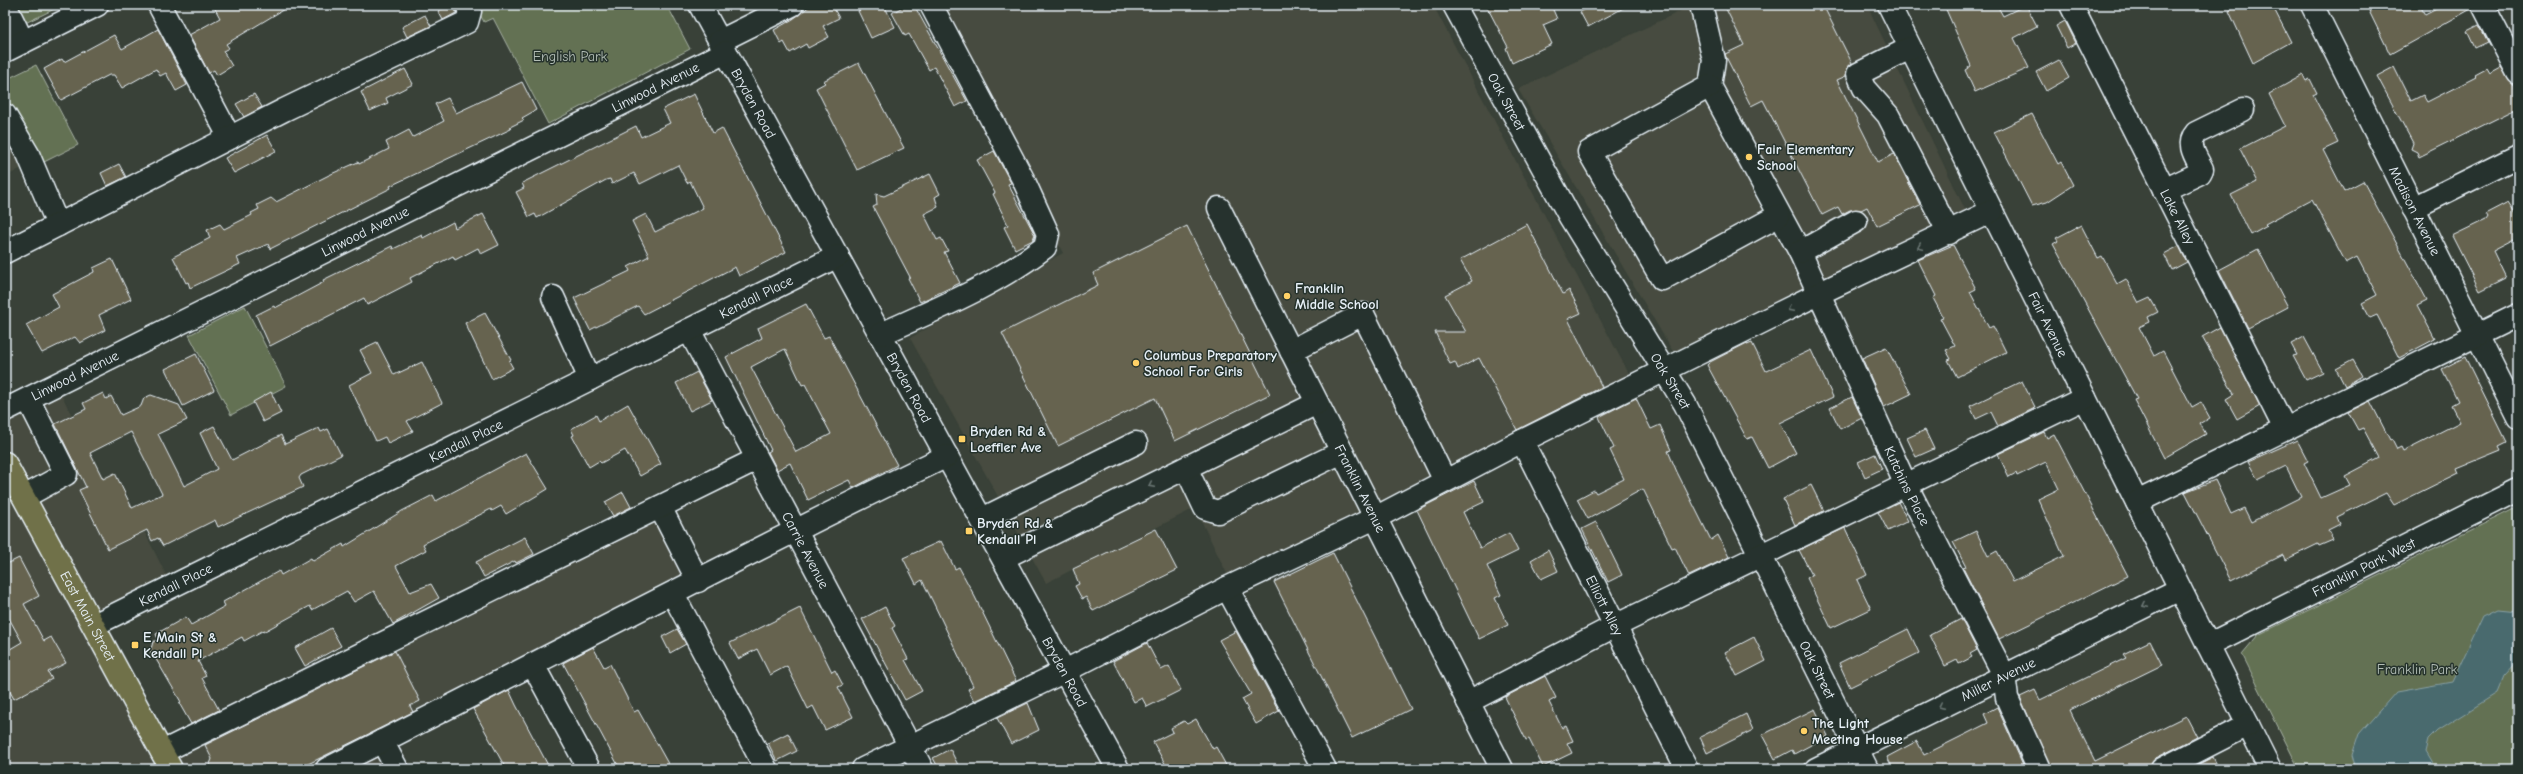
<svg xmlns="http://www.w3.org/2000/svg" width="2523" height="774" viewBox="0 0 2523 774" font-family="'Comic Neue',sans-serif">
<rect width="100%" height="100%" fill="#394138"/>
<filter id="ink" filterUnits="userSpaceOnUse"><feTurbulence type="fractalNoise" baseFrequency=".025" numOctaves="2"/><feDisplacementMap in="SourceGraphic" scale="8" xChannelSelector="R" yChannelSelector="G"/><feConvolveMatrix kernelMatrix="1 2 1 2 8 2 1 2 1" color-interpolation-filters="sRGB"/></filter>
<g filter="url(#ink)">
<!-- built -->
<g fill="#464b3f">
<polygon points="932,5 1433,5 1636,387 1232,584 1195,508 1046,583 910,338 1063,253"/>
<polygon points="1693,5 1867,5 1973,226 1682,367 1518,89"/>
<polygon points="5,114 31,163 5,177"/>
<polygon points="56,384 103,477 115,472 171,585 101,619 170,747 657,505 698,585 383,744 396,769 5,769 5,413"/>
</g>
<!-- green -->
<g fill="#647152" stroke="#a6b1a5">
<polygon points="10,5 63,5 21,25"/>
<polygon points="475,5 667,5 690,49 548,124 493,18 484,22"/>
<polygon points="36,65 78,145 40,164 5,99 5,80"/>
<polygon points="245,306 286,386 231,415 189,335"/>
<polygon points="2518,507 2518,769 2299,769 2242,654 2258,635"/>
</g>
<!-- water -->
<polygon fill="#486a6e" stroke="#88a0a5" points="2498,609 2518,611 2518,661 2504,676 2497,693 2437,731 2428,740 2425,752 2435,769 2356,769 2352,755 2359,734 2396,692 2452,682 2483,616"/>
<!-- building -->
<g fill="#666350" stroke="#e8f1f8" fill-rule="evenodd">
<polygon points="213,5 291,5 226,44 229,48 223,51 232,66 217,75 214,70 209,73 189,35 220,18"/>
<polygon points="450,5 455,5 456,13 443,20 438,11"/>
<polygon points="811,5 832,5 839,18 823,26 829,37 808,48 806,44 790,53 784,42 781,44 774,30 793,19"/>
<polygon points="870,5 884,5 895,27 871,38 858,11"/>
<polygon points="906,5 914,5 967,101 955,107 934,67 929,70 909,34 905,36 892,13"/>
<polygon points="1486,5 1551,5 1557,19 1543,25 1552,44 1512,63 1506,48 1508,47"/>
<polygon points="1594,5 1629,5 1588,27 1580,12"/>
<polygon points="1724,5 1823,5 1852,63 1848,67 1846,76 1837,80 1878,162 1894,154 1920,205 1877,226 1867,207 1861,210 1850,210 1842,214 1838,207 1822,215 1763,100 1751,106 1726,57 1725,54 1744,45"/>
<polygon points="1944,5 1997,5 2003,16 2026,5 2037,26 2014,38 2029,68 1975,92 1965,70 1971,66"/>
<polygon points="2240,5 2272,5 2291,42 2253,63 2229,11"/>
<polygon points="2380,5 2420,5 2425,15 2444,5 2471,5 2471,9 2390,54 2369,11"/>
<polygon points="425,15 431,26 407,37 402,27"/>
<polygon points="2065,21 2076,43 2067,48 2056,26"/>
<polygon points="2479,25 2488,42 2475,48 2467,31"/>
<polygon points="158,29 187,85 176,91 166,73 160,76 156,69 122,88 114,75 109,75 61,100 44,69 62,59 64,62 114,35 122,49"/>
<polygon points="2059,60 2069,78 2046,91 2036,72"/>
<polygon points="859,63 904,148 857,170 816,88 825,83 823,81"/>
<polygon points="2394,67 2411,101 2423,95 2427,102 2476,77 2474,75 2487,68 2490,73 2501,67 2518,92 2518,108 2419,157 2417,152 2411,149 2413,143 2377,76"/>
<polygon points="405,69 413,84 386,98 388,103 370,111 361,92"/>
<polygon points="2303,75 2306,81 2310,79 2317,93 2313,95 2338,143 2323,150 2344,191 2363,181 2427,300 2417,305 2435,339 2399,358 2377,315 2370,318 2362,303 2377,295 2357,257 2346,263 2312,199 2265,224 2267,226 2251,235 2231,195 2257,182 2240,149 2285,126 2269,94"/>
<polygon points="522,82 536,110 522,118 524,120 510,127 511,129 390,186 391,188 270,249 268,244 237,258 240,264 190,288 188,282 186,283 173,257 210,238 207,230 220,224 224,229 252,215 251,213 259,209 257,205 271,198 276,202 329,175 358,162 359,164 389,149 386,142 409,130 413,137 444,121 435,104 448,98 456,113"/>
<polygon points="254,94 262,107 244,117 236,104"/>
<polygon points="694,94 713,133 722,128 786,252 739,276 735,267 644,314 638,306 590,330 574,298 630,271 628,267 649,256 632,221 646,214 655,232 703,208 690,181 687,183 678,165 640,184 634,173 612,184 610,179 606,180 537,218 535,214 529,217 516,192 524,188 522,183 636,126 641,137 670,123 663,109"/>
<polygon points="2032,114 2058,164 2061,162 2073,185 2047,202 2032,206 1994,132"/>
<polygon points="267,135 276,151 234,173 225,158"/>
<polygon points="994,151 1011,183 1008,184 1035,235 1033,240 1015,249 1004,227 1008,225 993,194 995,193 977,160"/>
<polygon points="119,164 126,177 107,186 101,173"/>
<polygon points="930,174 940,194 935,197 938,207 924,214 937,240 941,238 948,251 944,252 960,283 920,302 908,278 910,277 873,207 877,205 876,194 884,196"/>
<polygon points="2508,202 2518,217 2518,238 2493,251 2506,278 2480,291 2452,236 2485,220 2487,217 2485,214"/>
<polygon points="483,214 499,245 481,254 478,248 455,260 453,256 410,278 412,282 367,305 364,298 270,346 256,315 274,306 275,308 324,282 323,280 392,246 393,249 422,235 423,238 453,222 455,228"/>
<polygon points="1527,224 1563,294 1569,290 1581,313 1568,319 1602,387 1517,430 1479,358 1458,369 1455,362 1450,364 1435,332 1466,332 1445,295 1472,281 1460,260"/>
<polygon points="2081,225 2098,258 2102,256 2117,284 2126,279 2139,303 2150,298 2158,312 2148,317 2150,322 2139,327 2154,356 2163,351 2192,407 2201,402 2210,418 2200,424 2206,434 2164,458 2134,400 2137,399 2053,244 2058,241 2056,238"/>
<polygon points="1187,226 1270,394 1175,441 1155,398 1058,446 1002,333 1098,285 1093,273"/>
<polygon points="1953,245 1976,289 1970,292 1989,328 1993,326 2006,352 1957,377 1948,360 1951,359 1946,350 1955,346 1940,318 1943,317 1933,298 1936,296 1918,260"/>
<polygon points="2179,246 2187,262 2172,270 2164,254"/>
<polygon points="2258,249 2288,307 2248,328 2219,270"/>
<polygon points="112,259 131,299 99,315 105,330 80,343 75,337 42,353 26,325 59,307 52,294 94,272 93,268"/>
<path d="M806 304 824 338 829 336 897 465 853 488 849 480 808 500 790 463 777 470 768 452 771 450 726 357 762 338 758 328ZM785 349 802 385 805 384 831 434 796 452 751 367Z"/>
<polygon points="485,313 511,360 509,361 513,368 492,379 465,323"/>
<polygon points="2220,327 2260,406 2237,419 2226,399 2234,394 2202,337"/>
<polygon points="2304,337 2323,372 2306,380 2293,356 2297,355 2291,344"/>
<polygon points="377,342 394,375 422,362 442,403 407,421 413,431 388,443 385,437 376,441 349,385 372,373 360,350"/>
<polygon points="1747,343 1747,345 1752,343 1766,371 1811,350 1833,397 1780,423 1796,453 1768,468 1752,437 1747,439 1707,365 1710,362"/>
<polygon points="1886,347 1911,394 1884,407 1862,358"/>
<polygon points="196,354 214,390 183,406 165,369"/>
<polygon points="2465,357 2507,442 2499,446 2501,450 2457,468 2459,473 2394,505 2386,493 2337,517 2340,524 2328,530 2333,540 2319,546 2318,544 2285,560 2283,555 2231,581 2185,492 2215,480 2231,514 2244,508 2251,522 2301,497 2286,466 2258,480 2248,462 2297,440 2308,461 2304,463 2321,498 2350,485 2345,476 2379,458 2363,428 2358,430 2348,412 2370,401 2390,440 2392,439 2397,449 2401,447 2403,451 2460,422 2451,405 2458,401 2442,369"/>
<polygon points="2353,360 2362,376 2345,386 2336,369"/>
<polygon points="697,372 712,400 690,411 676,383"/>
<polygon points="2022,381 2035,407 2033,409 1998,426 1991,412 1976,419 1970,406"/>
<polygon points="271,392 281,413 263,422 253,402"/>
<path d="M103 393 106 399 111 396 121 415 141 406 144 398 151 395 179 405 187 420 158 434 184 486 217 469 200 433 214 426 232 460 281 435 285 444 319 428 321 432 328 429 341 455 301 475 299 478 303 487 218 527 215 520 163 546 158 538 152 541 147 530 108 549 79 490 86 487 55 424 86 409 83 403ZM131 432 162 494 132 508 115 473 103 479 90 453Z"/>
<polygon points="1852,397 1862,418 1840,429 1830,408"/>
<polygon points="1636,398 1651,429 1660,425 1671,450 1668,451 1677,472 1711,540 1718,535 1729,557 1689,576 1675,547 1672,548 1643,489 1588,519 1577,499 1594,490 1596,493 1624,479 1610,450 1614,448 1599,417"/>
<polygon points="628,404 661,464 640,476 625,450 601,463 599,461 589,467 572,436 574,435 571,429 596,415 599,421"/>
<polygon points="1925,430 1934,449 1916,457 1907,438"/>
<polygon points="2044,432 2047,438 2054,434 2128,576 1999,639 1963,568 1966,567 1953,542 1976,531 1988,556 1997,551 2013,581 2064,556 2038,499 2059,489 2046,462 2017,476 2016,473 2009,477 1998,454"/>
<polygon points="526,453 548,489 506,514 501,506 492,511 491,509 423,544 426,550 396,566 410,592 431,584 439,598 393,624 374,591 354,602 347,591 312,610 310,606 263,632 262,631 244,641 242,637 198,661 206,676 202,678 219,710 191,724 179,703 181,702 157,661 150,652 153,642 158,639 156,634 186,617 191,625 225,606 223,602 279,571 281,575 311,558 313,561 343,544 344,547 402,511 433,495 436,501"/>
<polygon points="1875,454 1882,469 1865,477 1858,462"/>
<polygon points="1474,481 1484,502 1463,512 1480,548 1509,533 1518,551 1487,566 1501,595 1495,598 1508,625 1479,639 1417,510"/>
<polygon points="1811,485 1824,511 1795,525 1783,499"/>
<polygon points="623,492 631,507 613,516 605,502"/>
<polygon points="1898,502 1908,521 1888,531 1878,512"/>
<polygon points="1596,522 1622,575 1608,582 1582,529"/>
<polygon points="1845,528 1867,575 1857,580 1871,609 1831,628 1807,578 1812,575 1799,550"/>
<polygon points="1156,529 1177,570 1093,611 1086,597 1082,599 1075,586 1079,584 1073,569"/>
<polygon points="525,537 534,554 516,563 515,561 484,577 476,562"/>
<polygon points="941,541 955,569 959,567 975,597 1016,681 974,701 968,689 973,686 933,602 922,580 916,584 903,558"/>
<polygon points="1548,550 1558,571 1541,579 1531,560"/>
<polygon points="1333,553 1411,709 1352,738 1274,582"/>
<polygon points="19,558 39,596 24,604 44,641 51,637 66,663 48,672 52,679 14,699 5,683 5,652 22,642 5,611 5,565"/>
<polygon points="885,607 895,626 892,628 908,659 905,660 922,691 905,700 862,619"/>
<polygon points="800,608 832,672 835,670 843,685 838,687 853,717 825,730 813,706 808,709 787,666 770,675 757,649 738,659 730,643"/>
<polygon points="1961,619 1977,650 1970,654 1972,657 1959,664 1957,660 1945,666 1930,635"/>
<polygon points="331,628 341,646 305,666 295,648"/>
<polygon points="677,629 686,644 670,653 662,637"/>
<polygon points="1908,629 1919,653 1850,687 1839,663"/>
<polygon points="1236,631 1279,711 1256,724 1242,699 1251,694 1219,640"/>
<polygon points="1754,637 1766,661 1737,676 1725,652"/>
<polygon points="2150,641 2162,665 2070,710 2079,729 2095,761 2186,716 2197,737 2156,758 2150,769 2051,769 2020,697 2035,690 2040,700 2126,658 2123,654"/>
<polygon points="1147,643 1161,670 1169,666 1181,690 1147,707 1142,698 1134,702 1113,661"/>
<polygon points="593,647 604,667 610,664 634,712 638,710 671,769 620,769 563,663"/>
<polygon points="395,651 420,701 410,706 413,712 298,769 208,769 212,759 205,745"/>
<polygon points="1545,676 1556,698 1549,702 1562,728 1566,726 1573,741 1567,743 1572,753 1543,767 1529,739 1526,740 1505,697"/>
<polygon points="509,690 516,705 550,769 506,769 473,709"/>
<polygon points="1028,703 1039,730 1011,744 997,718"/>
<polygon points="1997,707 2025,769 1893,769 1887,757 1917,741 1924,755 1988,723 1984,714"/>
<polygon points="1815,709 1828,736 1794,754 1792,750 1775,759 1762,735"/>
<polygon points="1746,714 1753,730 1707,753 1700,737"/>
<polygon points="1196,719 1213,749 1216,747 1228,769 1168,769 1153,742 1173,732 1171,728 1184,721 1187,724"/>
<polygon points="788,733 797,751 777,761 768,743"/>
<polygon points="950,749 960,769 939,769 933,758"/>
<polygon points="2213,757 2219,769 2189,769"/>
</g>
<g fill="none" stroke-linecap="round" stroke-linejoin="round">
<defs>
<g id="minor">
<polyline points="5,5 23,42"/>
<polyline points="159,5 230,138"/>
<path id="s1" d="M700 5 1118 769"/>
<path id="s2" d="M1454 5 1570 217 1685 404 1867 769"/>
<path id="s3" d="M1701 5 1714 60 1710 86 1800 252 1905 483 2004 675 2007 698 2039 769"/>
<path id="s4" d="M1889 5 2270 769"/>
<path id="s5" d="M2071 5 2285 429"/>
<path id="s6" d="M2312 5 2518 417"/>
<polyline points="2483,5 2518,73"/>
<polyline points="720,41 792,5"/>
<polyline points="1910,48 1858,74 1864,88 1888,115 1949,233"/>
<polyline points="5,51 97,5"/>
<polyline points="1710,86 1589,152 1662,279 1778,216"/>
<polyline points="5,115 28,154 58,225"/>
<path d="M2164 190 2200 173 2202 169C2196 157 2186 144 2196 133L2243 110"/>
<path id="s7" d="M1219 208 1502 769"/>
<polyline points="2413,208 2518,156"/>
<polyline points="5,252 284,110 467,22 470,11 467,5"/>
<polyline points="1800,252 1856,221"/>
<polyline points="553,297 590,379"/>
<path id="s8" d="M689 330 922 769"/>
<path d="M881 334C937 309 996 285 1045 247L1048 234 1023 179 931 5"/>
<polyline points="1291,351 1363,314 1445,481"/>
<path id="s9" d="M5 410 726 52"/>
<path id="s10" d="M1522 441 1687 769"/>
<polyline points="1186,468 1205,508 1218,512 1342,452"/>
<polyline points="24,497 66,474 28,399"/>
<polyline points="2137,502 2518,315"/>
<polyline points="660,507 698,581"/>
<polyline points="982,519 1136,443"/>
<polyline points="1003,558 1317,403"/>
<polyline points="1227,588 1325,769"/>
<polyline points="673,594 766,769"/>
<path id="s11" d="M94 625 838 256"/>
<path id="s12" d="M2208 645 2518 490"/>
<polyline points="533,665 589,769"/>
<polyline points="1468,702 1615,626 2085,398"/>
<polyline points="382,741 397,769"/>
<polyline points="162,752 757,459"/>
<path d="M327 769C534 665 739 556 947 456"/>
<polyline points="863,769 1065,671 1227,588 1375,518 1522,441 1818,294 1992,211"/>
<path id="s13" d="M1816 769 2180 589"/>
<polyline points="2162,769 2248,725"/>
</g>
<g id="major">
<path id="s14" d="M5 463 171 769"/>
</g>
</defs>
<!-- minor casing -->
<use href="#minor" stroke="#e8f1f8" stroke-width="25"/>
<!-- major casing -->
<use href="#major" stroke="#e8f1f8" stroke-width="25"/>
<!-- minor -->
<use href="#minor" stroke="#26332d" stroke-width="22"/>
<!-- major -->
<use href="#major" stroke="#6f714a" stroke-width="22"/>
</g>
<!-- one-way arrows -->
<defs><path id="oneway-chevron" d="M-2-3.5L2.5 0L-2 3.5" fill="none" stroke-width="1.6" stroke-linecap="round" stroke-linejoin="round"/></defs>
<g stroke="#6a7674">
<use href="#oneway-chevron" transform="translate(1920 247) rotate(155)"/>
<use href="#oneway-chevron" transform="translate(1790 309) rotate(154)"/>
<use href="#oneway-chevron" transform="translate(1151 485) rotate(154)"/>
<use href="#oneway-chevron" transform="translate(2145 605) rotate(154)"/>
<use href="#oneway-chevron" transform="translate(1941 706) rotate(154)"/>
</g>
</g>
<!-- markers -->
<g fill="#ffd166" stroke="#26332d" stroke-width="1.5">
<circle cx="1749" cy="157" r="4"/>
<circle cx="1287" cy="296" r="4"/>
<circle cx="1136" cy="363" r="4"/>
<rect x="958" y="435" width="8" height="8" rx="2"/>
<rect x="965" y="527" width="8" height="8" rx="2"/>
<rect x="131" y="641" width="8" height="8" rx="2"/>
<circle cx="1804" cy="731" r="4"/>
</g>
<g text-anchor="middle" stroke-width="3" stroke-linejoin="round" paint-order="stroke">
<!-- park labels -->
<g font-size="14" fill="#b3beb6" stroke="#26332d">
<text x="570" y="61">English Park</text>
<text x="2417" y="674">Franklin Park</text>
</g>
<!-- street labels -->
<g font-size="14" fill="#e8f1f8" stroke="#26332d">
<text dy="5" stroke="none"><textPath href="#s9" startOffset="726">Linwood Avenue</textPath></text>
<text dy="5" stroke="none"><textPath href="#s1" startOffset="112">Bryden Road</textPath></text>
<text dy="5" stroke="none"><textPath href="#s2" startOffset="110">Oak Street</textPath></text>
<text dy="5" stroke="none"><textPath href="#s6" startOffset="230">Madison Avenue</textPath></text>
<text dy="5" stroke="none"><textPath href="#s5" startOffset="237">Lake Alley</textPath></text>
<text dy="5" stroke="none"><textPath href="#s9" startOffset="402">Linwood Avenue</textPath></text>
<text dy="5" stroke="none"><textPath href="#s11" startOffset="739">Kendall Place</textPath></text>
<text dy="5" stroke="none"><textPath href="#s4" startOffset="357">Fair Avenue</textPath></text>
<text dy="5" stroke="none"><textPath href="#s9" startOffset="78">Linwood Avenue</textPath></text>
<text dy="5" stroke="none"><textPath href="#s2" startOffset="434">Oak Street</textPath></text>
<text dy="5" stroke="none"><textPath href="#s1" startOffset="436">Bryden Road</textPath></text>
<text dy="5" stroke="none"><textPath href="#s11" startOffset="415">Kendall Place</textPath></text>
<text dy="5" stroke="none"><textPath href="#s3" startOffset="529">Kutchins Place</textPath></text>
<text dy="5" stroke="none"><textPath href="#s7" startOffset="314">Franklin Avenue</textPath></text>
<text dy="5" stroke="none"><textPath href="#s8" startOffset="249">Carrie Avenue</textPath></text>
<text dy="5" stroke="none"><textPath href="#s12" startOffset="174">Franklin Park West</textPath></text>
<text dy="5" stroke="none"><textPath href="#s11" startOffset="91">Kendall Place</textPath></text>
<text dy="5" stroke="none"><textPath href="#s10" startOffset="184">Elliott Alley</textPath></text>
<text dy="5" stroke="none"><textPath href="#s14" startOffset="174">East Main Street</textPath></text>
<text dy="5" stroke="none"><textPath href="#s2" startOffset="758">Oak Street</textPath></text>
<text dy="5" stroke="none"><textPath href="#s1" startOffset="760">Bryden Road</textPath></text>
<text dy="5" stroke="none"><textPath href="#s13" startOffset="203">Miller Avenue</textPath></text>
</g>
<!-- poi labels -->
<g font-size="14" font-weight="bold" fill="#e8f1f8" stroke="#26332d" text-anchor="start">
<text x="1757" y="154">Fair Elementary<tspan x="1757" dy="16">School</tspan></text>
<text x="1295" y="293">Franklin<tspan x="1295" dy="16">Middle School</tspan></text>
<text x="1144" y="360">Columbus Preparatory<tspan x="1144" dy="16">School For Girls</tspan></text>
<text x="970" y="436">Bryden Rd &amp;<tspan x="970" dy="16">Loeffler Ave</tspan></text>
<text x="977" y="528">Bryden Rd &amp;<tspan x="977" dy="16">Kendall Pl</tspan></text>
<text x="143" y="642">E Main St &amp;<tspan x="143" dy="16">Kendall Pl</tspan></text>
<text x="1812" y="728">The Light<tspan x="1812" dy="16">Meeting House</tspan></text>
</g>
</g>
<!-- margin -->
<rect width="2523" height="774" fill="none" stroke="#26332d" stroke-width="20"/>
<rect x="10" y="10" width="2503" height="754" fill="none" stroke="#e8f1f8" stroke-width="1.5" filter="url(#ink)"/>
</svg>
